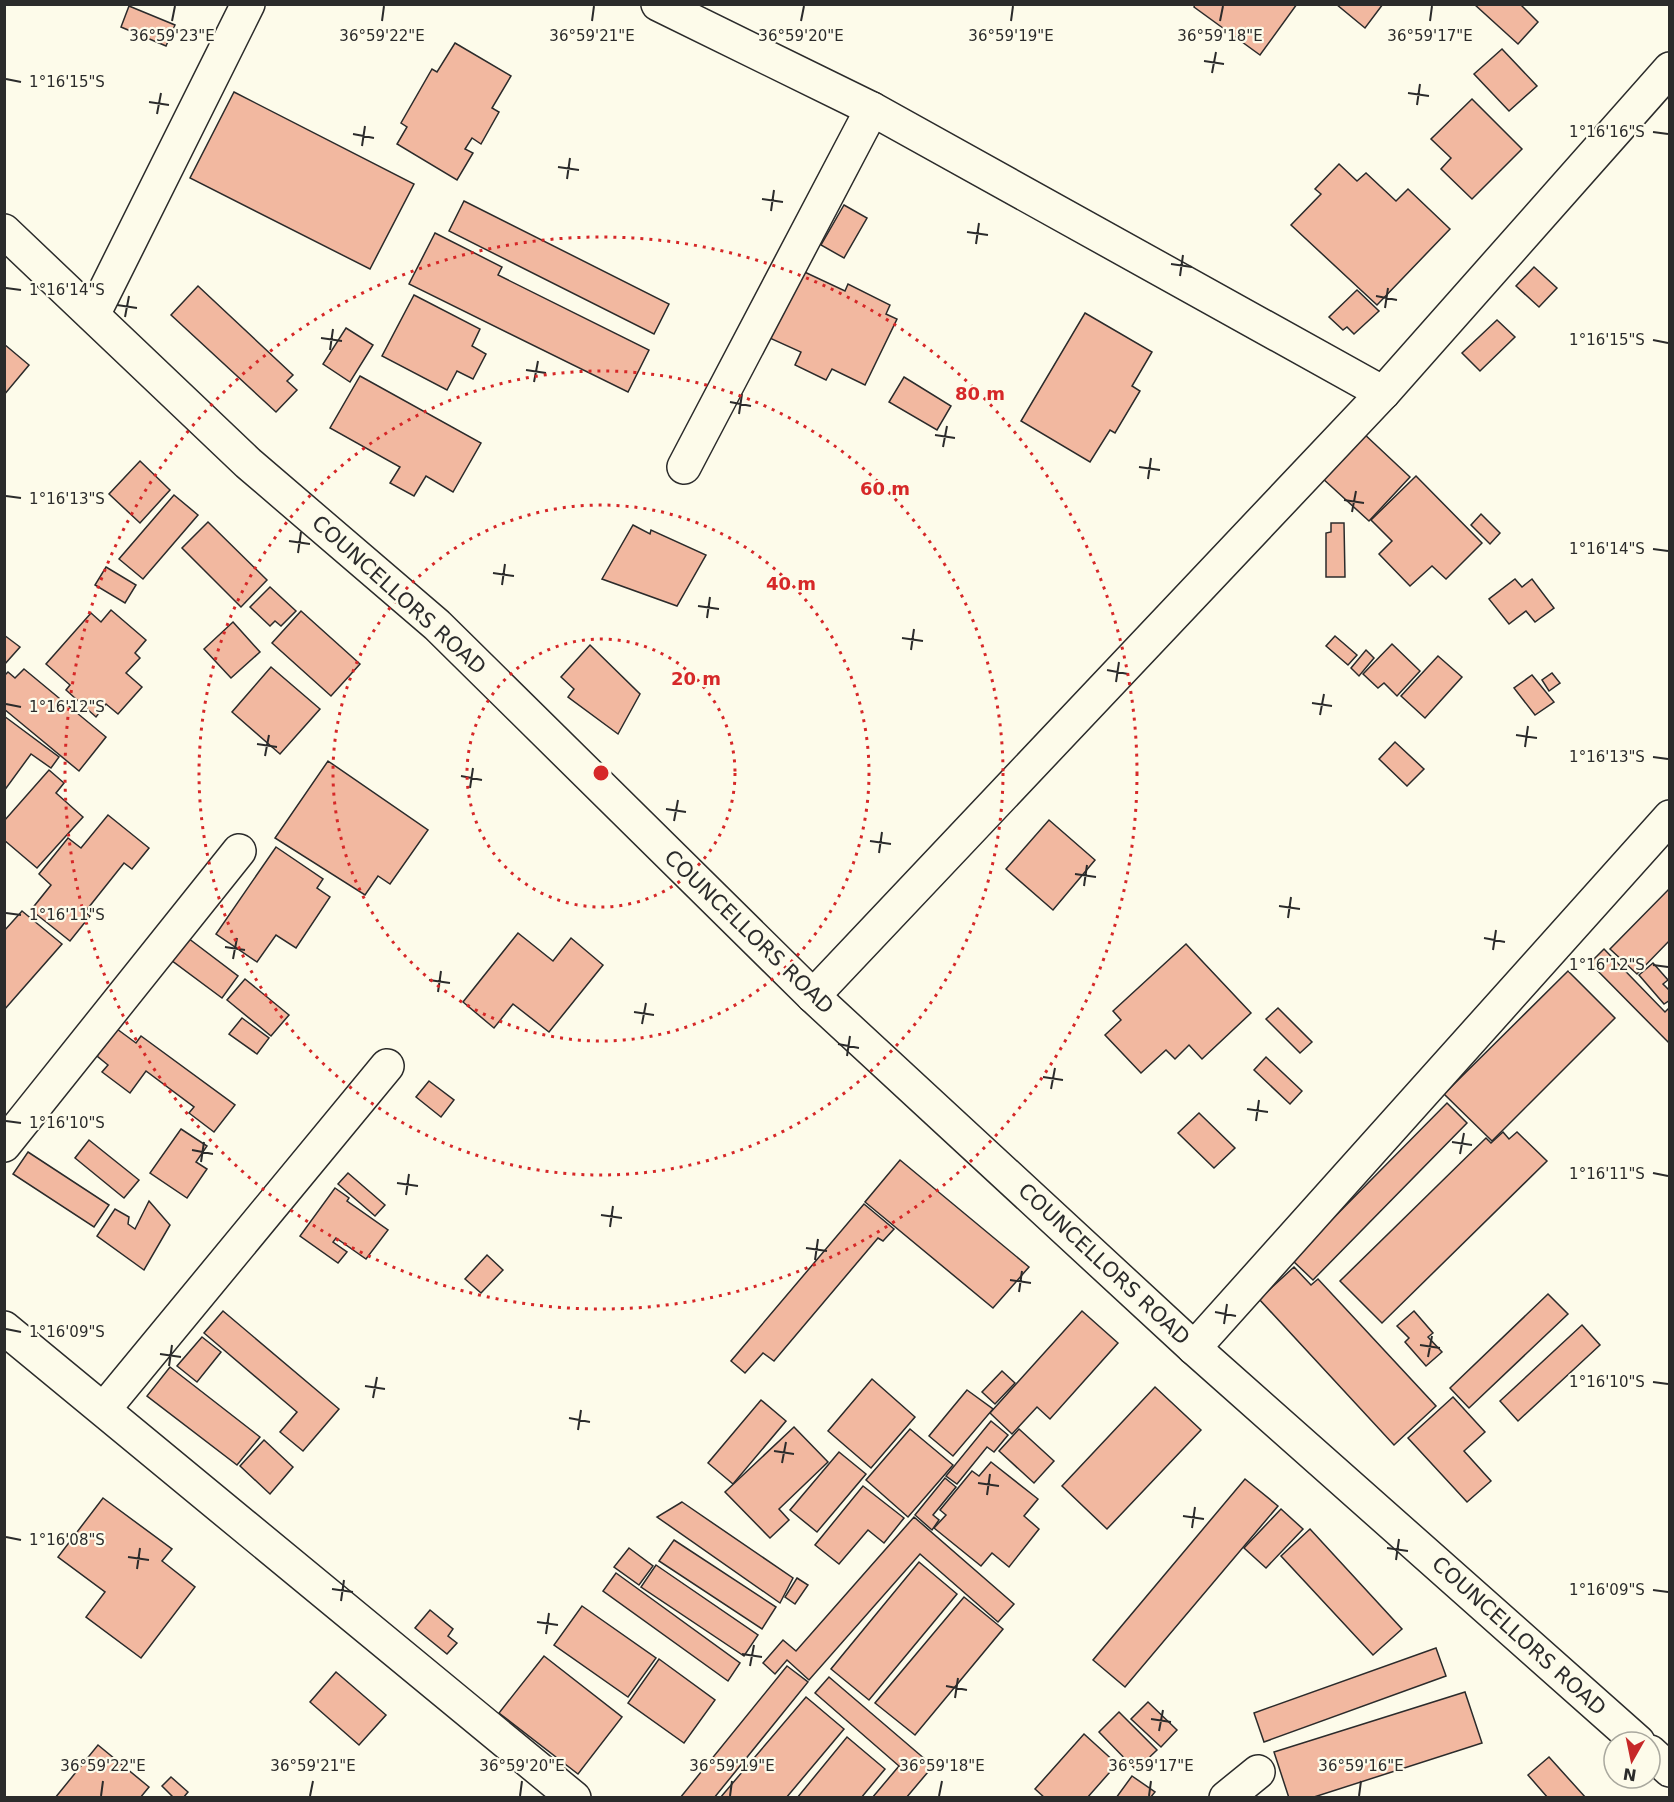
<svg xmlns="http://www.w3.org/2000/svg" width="1674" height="1802" viewBox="0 0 1674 1802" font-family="'DejaVu Sans',sans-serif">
<rect width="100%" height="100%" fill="#fdfbea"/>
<!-- building -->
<g fill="#f2b8a0" stroke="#2b2b2b" stroke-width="1.5">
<polygon points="1195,4 1297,4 1260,55 1194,7"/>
<polygon points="1336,4 1383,4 1365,28"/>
<polygon points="1474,4 1520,4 1538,22 1518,44"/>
<polygon points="129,6 175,25 166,46 121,27"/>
<polygon points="455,43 511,76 492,108 499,112 481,144 472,138 465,149 473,153 457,180 397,144 407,127 401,123 432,69 437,72"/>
<polygon points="1502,49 1537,86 1509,111 1474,74"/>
<polygon points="234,92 414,184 370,269 190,178"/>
<polygon points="1472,99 1522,149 1472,199 1441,169 1451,158 1431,139"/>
<polygon points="1339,164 1357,181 1366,173 1396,201 1408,189 1450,229 1377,305 1291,225 1321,194 1315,189"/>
<polygon points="464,201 669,304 654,334 449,231"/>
<polygon points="844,205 867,218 844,258 821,245"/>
<polygon points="435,233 502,267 498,275 649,350 628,392 409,284"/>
<polygon points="1534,267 1557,288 1539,307 1516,286"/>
<polygon points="796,268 845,291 848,284 890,305 886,314 897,319 865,385 832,369 826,380 795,365 801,352 763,335"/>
<polygon points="198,286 293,375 287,381 297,390 276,412 171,315"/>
<polygon points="1357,290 1379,311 1354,334 1347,327 1343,330 1329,317"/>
<polygon points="414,295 480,329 472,346 486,354 473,379 457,371 447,390 382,356"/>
<polygon points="1085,313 1152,352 1132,386 1140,391 1115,433 1110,430 1090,462 1021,421"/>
<polygon points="1497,320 1515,337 1480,371 1462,353"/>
<polygon points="346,328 373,345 350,382 323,364"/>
<polygon points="4,344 29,365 4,395"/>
<polygon points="360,376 481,443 453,492 426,476 414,496 390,483 400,467 330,428"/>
<polygon points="904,377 951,406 937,430 889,402"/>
<polygon points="1362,432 1410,477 1369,521 1321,477"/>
<polygon points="140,461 170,490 140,523 109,494"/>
<polygon points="1416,476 1482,543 1446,579 1432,566 1410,586 1379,554 1392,541 1371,520"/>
<polygon points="174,495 198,515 143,579 119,559"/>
<polygon points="1481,514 1500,533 1490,544 1471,525"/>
<polygon points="208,522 267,580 241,607 182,548"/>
<polygon points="1331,523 1344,523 1345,577 1326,577 1326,533 1331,532"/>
<polygon points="633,525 650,534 651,530 706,555 677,606 602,579"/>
<polygon points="106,567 136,585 125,603 95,585"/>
<polygon points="1515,579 1522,587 1532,579 1554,608 1535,622 1526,611 1509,624 1489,599"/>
<polygon points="270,587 296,611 281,626 275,621 270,626 250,607"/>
<polygon points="111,610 146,640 135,653 140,658 126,673 142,687 118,714 106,704 96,717 66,690 70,685 46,664 91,613 101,622"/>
<polygon points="301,611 360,664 331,696 272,643"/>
<polygon points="233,622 260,652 231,678 204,649"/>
<polygon points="4,635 20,647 4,665"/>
<polygon points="1335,636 1357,655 1348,665 1326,646"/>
<polygon points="1392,644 1420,671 1397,696 1384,683 1378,688 1363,674"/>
<polygon points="590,645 640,694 618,734 568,697 574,689 561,677"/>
<polygon points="1366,650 1374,658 1359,676 1351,668"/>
<polygon points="1438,656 1462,677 1425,718 1401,696"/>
<polygon points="271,667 320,709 280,754 232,712"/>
<polygon points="24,669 106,737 79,771 4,709 4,676 8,672 15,678"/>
<polygon points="1552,673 1560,683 1549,691 1542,680"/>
<polygon points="1532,675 1554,702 1535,715 1514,688"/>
<polygon points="4,716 59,757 51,768 31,754 4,791"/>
<polygon points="1395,742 1424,769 1407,786 1379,759"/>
<polygon points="328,761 428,830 390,884 378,876 365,895 275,838"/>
<polygon points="49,770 64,783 56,793 83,817 37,868 4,840 4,821"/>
<polygon points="108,815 149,848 132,869 124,863 85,912 90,916 70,941 31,910 51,885 39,874 68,838 81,848"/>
<polygon points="1049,820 1095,860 1053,910 1006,869"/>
<polygon points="276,847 323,879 317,888 330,897 296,948 276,935 257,962 216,934"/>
<polygon points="1670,888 1670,940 1637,974 1610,949"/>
<polygon points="22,911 62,944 4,1010 4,931"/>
<polygon points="518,933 553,961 571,938 603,965 549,1032 513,1004 494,1028 463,1002"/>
<polygon points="184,935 238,976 222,998 167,957"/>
<polygon points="1186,944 1251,1013 1202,1059 1189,1045 1175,1059 1166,1050 1141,1073 1105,1035 1121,1020 1113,1011"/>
<polygon points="1604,949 1665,1012 1670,1007 1670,1044 1590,963"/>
<polygon points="1653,963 1668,980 1663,984 1670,991 1670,1000 1664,1004 1639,975"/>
<polygon points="1568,971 1615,1018 1492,1141 1444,1094"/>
<polygon points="245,979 289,1015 271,1036 227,1000"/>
<polygon points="1278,1008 1312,1042 1300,1053 1266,1019"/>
<polygon points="242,1018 269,1038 257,1054 229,1034"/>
<polygon points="117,1029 136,1043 141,1036 235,1105 214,1132 189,1113 194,1107 146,1071 130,1093 102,1072 108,1065 97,1056"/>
<polygon points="1266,1057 1302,1091 1290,1104 1254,1070"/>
<polygon points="429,1081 454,1100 441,1117 416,1097"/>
<polygon points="1447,1103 1467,1123 1313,1280 1292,1260"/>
<polygon points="1199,1113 1235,1148 1214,1168 1178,1133"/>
<polygon points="181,1129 207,1146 196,1162 207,1169 187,1198 150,1173"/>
<polygon points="1503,1132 1509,1139 1517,1132 1547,1161 1382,1323 1340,1281 1486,1138 1491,1143"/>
<polygon points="89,1140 139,1180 124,1198 75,1158"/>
<polygon points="28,1152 109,1205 94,1227 13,1174"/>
<polygon points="900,1160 1029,1267 993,1308 865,1202"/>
<polygon points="348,1173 385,1205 375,1216 338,1184"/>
<polygon points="335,1188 349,1198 347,1201 388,1230 366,1259 336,1238 333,1242 347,1252 338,1263 300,1236"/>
<polygon points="149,1201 170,1225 144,1270 97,1236 115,1209 129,1217 128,1224 135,1229"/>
<polygon points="864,1204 894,1229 883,1241 878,1238 774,1361 763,1353 745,1373 731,1361"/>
<polygon points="487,1255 503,1270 481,1293 465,1279"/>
<polygon points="1294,1267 1311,1285 1318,1279 1436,1406 1394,1445 1259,1299"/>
<polygon points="1548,1294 1568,1314 1469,1408 1450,1388"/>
<polygon points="223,1311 339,1409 303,1451 280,1432 297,1412 204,1333"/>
<polygon points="1082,1311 1118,1343 1050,1419 1037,1407 1012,1434 990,1413"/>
<polygon points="1414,1311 1433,1333 1428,1337 1442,1352 1426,1366 1405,1342 1409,1338 1397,1326"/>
<polygon points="1582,1325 1600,1345 1518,1421 1500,1401"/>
<polygon points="202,1337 221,1352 197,1382 177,1366"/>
<polygon points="170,1367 260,1437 237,1465 147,1396"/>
<polygon points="1002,1371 1015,1383 995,1404 982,1392"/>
<polygon points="872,1379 915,1417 871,1468 828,1431"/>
<polygon points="1155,1387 1201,1430 1107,1529 1062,1486"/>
<polygon points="967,1390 993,1409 953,1456 929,1436"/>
<polygon points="1453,1397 1485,1432 1464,1451 1491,1481 1467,1502 1408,1438"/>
<polygon points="761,1400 786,1421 733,1484 708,1463"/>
<polygon points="991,1421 1008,1435 994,1452 987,1447 957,1484 946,1476"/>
<polygon points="794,1427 828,1462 779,1509 789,1520 770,1538 725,1492"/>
<polygon points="910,1429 953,1465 908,1517 866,1480"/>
<polygon points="1019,1429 1054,1461 1034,1483 999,1451"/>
<polygon points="264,1440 293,1467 270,1494 240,1466"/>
<polygon points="839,1452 866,1474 817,1532 790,1510"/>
<polygon points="991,1462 1038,1499 1024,1516 1039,1529 1009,1567 992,1553 981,1566 934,1528 946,1515 940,1510 972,1471 979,1476"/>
<polygon points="945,1478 956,1487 933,1515 939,1520 932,1530 915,1515"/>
<polygon points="1245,1479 1278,1506 1125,1687 1093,1660"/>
<polygon points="863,1486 904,1518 884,1543 868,1530 839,1564 815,1545"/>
<polygon points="103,1498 172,1549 162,1561 195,1587 141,1658 86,1617 105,1592 58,1557"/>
<polygon points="682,1502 793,1578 780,1603 657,1517"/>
<polygon points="1281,1509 1303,1529 1266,1568 1244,1548"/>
<polygon points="914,1517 1014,1604 998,1622 920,1554 809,1680 787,1660 775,1674 763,1663 783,1640 796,1651"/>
<polygon points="1310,1529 1402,1629 1373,1655 1281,1556"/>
<polygon points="674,1540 776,1607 762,1629 659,1561"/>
<polygon points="629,1548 653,1566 639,1585 614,1567"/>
<polygon points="919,1562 957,1594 869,1700 831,1669"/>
<polygon points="656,1565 758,1635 744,1656 641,1587"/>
<polygon points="616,1573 740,1663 728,1681 603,1591"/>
<polygon points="797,1578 808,1585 795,1604 785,1597"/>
<polygon points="964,1597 1003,1629 915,1735 875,1703"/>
<polygon points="582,1606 656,1658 628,1697 554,1645"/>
<polygon points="430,1610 453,1629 448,1636 457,1643 447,1654 415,1628"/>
<polygon points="1436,1648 1446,1676 1264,1742 1254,1713"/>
<polygon points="544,1656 622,1717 578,1774 499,1713"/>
<polygon points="659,1659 715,1700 684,1743 628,1703"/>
<polygon points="787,1666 808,1682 714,1798 680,1798"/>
<polygon points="336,1672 386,1715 359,1745 310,1702"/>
<polygon points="829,1677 933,1766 906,1798 872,1798 899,1766 815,1693"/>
<polygon points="1465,1692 1482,1743 1311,1798 1289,1798 1274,1752"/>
<polygon points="806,1697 844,1729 786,1798 720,1798"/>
<polygon points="1148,1702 1177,1730 1161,1747 1131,1719"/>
<polygon points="1119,1712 1157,1750 1136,1770 1099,1732"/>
<polygon points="1084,1734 1117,1764 1087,1798 1045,1798 1035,1789"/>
<polygon points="847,1737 885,1769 861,1798 797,1798"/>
<polygon points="98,1745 149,1787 140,1798 55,1798"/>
<polygon points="1549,1757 1586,1798 1548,1798 1528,1775"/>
<polygon points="1132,1776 1155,1792 1150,1798 1116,1798"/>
<polygon points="171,1777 188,1792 183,1798 174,1798 162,1786"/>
</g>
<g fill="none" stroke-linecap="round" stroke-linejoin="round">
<defs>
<g id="street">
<polyline points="658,4 872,109 1383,393"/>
<polyline points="4,231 248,463 437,625 813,996 1194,1348 1638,1742"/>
<polyline points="93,315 248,4"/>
<polyline points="684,467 872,109"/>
<polyline points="813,996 1383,393 1670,69"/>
<polyline points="4,1145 239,851"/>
<polyline points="4,1328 574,1798"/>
<polyline points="1194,1348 1670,817"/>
<polyline points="104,1409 387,1066"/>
<polyline points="1650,1752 1670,1770"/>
<polyline points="1226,1798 1258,1772"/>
</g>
</defs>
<!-- street casing -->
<use href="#street" stroke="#2b2b2b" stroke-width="36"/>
<!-- street -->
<use href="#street" stroke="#fdfbea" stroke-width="33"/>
</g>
<!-- ticks -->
<path fill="none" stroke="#2b2b2b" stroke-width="2" d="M172 21 175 6M382 21 384 6M592 21 594 6M801 21 804 6M1011 21 1013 6M1220 21 1223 6M1430 21 1432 6M1204 61 1224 64M1212 73 1216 52M6 79 21 82M1408 93 1429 96M149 102 169 105M1417 105 1420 84M157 114 161 93M1653 132 1668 134M353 134 374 138M362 146 365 126M558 167 579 170M567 179 570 158M762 199 783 202M771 211 774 190M967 232 988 235M976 244 979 223M1171 264 1192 267M1180 276 1183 255M6 288 21 290M1376 296 1397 300M117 305 137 308M1385 308 1388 288M125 317 129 296M321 338 342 341M1653 340 1668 343M330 350 333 329M526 370 546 373M534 382 538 361M730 402 751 406M739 414 742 394M935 435 955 438M943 447 947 426M1139 467 1160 470M1148 479 1151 458M6 496 21 498M1344 500 1364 503M1352 512 1356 491M289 541 310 544M1653 549 1668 551M298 553 301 532M493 573 514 576M502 585 505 564M698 606 719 609M707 618 710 597M902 638 923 641M911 650 914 629M1107 670 1128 674M1116 682 1119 662M1312 703 1332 706M6 704 21 707M1320 715 1324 694M1516 735 1537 738M257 744 277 747M1525 747 1528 726M265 756 269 735M1653 757 1668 759M461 776 482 780M470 788 473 768M666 809 686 812M674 821 678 800M870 841 891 844M879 853 882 832M1075 874 1096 877M1084 886 1087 865M1279 906 1300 909M6 913 21 915M1288 918 1291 897M1484 938 1505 942M225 947 245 950M1493 950 1496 930M233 959 237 938M1653 965 1668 967M429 980 450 983M438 992 441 971M634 1012 654 1015M642 1024 646 1003M838 1044 859 1048M847 1056 850 1036M1043 1077 1063 1080M1051 1089 1055 1068M1247 1109 1268 1112M6 1121 21 1123M1256 1121 1259 1100M1452 1142 1472 1145M192 1150 213 1154M1460 1154 1464 1133M201 1162 204 1142M1653 1173 1668 1176M397 1183 418 1186M406 1195 409 1174M601 1215 622 1218M610 1227 613 1206M806 1248 827 1251M815 1260 818 1239M1010 1280 1031 1283M1019 1292 1022 1271M1215 1312 1236 1316M1224 1324 1227 1304M6 1329 21 1332M1420 1345 1440 1348M160 1354 181 1357M1428 1357 1432 1336M169 1366 172 1345M1653 1382 1668 1384M365 1386 385 1389M373 1398 377 1377M569 1418 590 1422M578 1430 581 1410M774 1451 794 1454M782 1463 786 1442M978 1483 999 1486M987 1495 990 1474M1183 1516 1204 1519M1192 1528 1195 1507M6 1537 21 1540M1387 1548 1408 1551M128 1557 149 1560M1396 1560 1399 1539M137 1569 140 1548M332 1589 353 1592M1653 1590 1668 1592M341 1601 344 1580M537 1622 558 1625M546 1634 549 1613M742 1654 762 1657M750 1666 754 1645M946 1686 967 1690M955 1698 958 1678M1151 1719 1171 1722M1159 1731 1163 1710M101 1796 103 1781M310 1796 313 1781M520 1796 522 1781M730 1796 732 1781M939 1796 942 1781M1149 1796 1151 1781M1359 1796 1361 1781"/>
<!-- distance rings -->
<g fill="none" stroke="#d62828" stroke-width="3" stroke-dasharray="3 6">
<circle cx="601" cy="773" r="134"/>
<circle cx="601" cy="773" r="268"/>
<circle cx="601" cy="773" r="402"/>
<circle cx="601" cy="773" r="536"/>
</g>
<g text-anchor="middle" stroke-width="4.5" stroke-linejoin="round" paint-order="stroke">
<!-- street labels -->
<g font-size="21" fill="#2b2b2b" stroke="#fdfbea">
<text transform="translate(399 595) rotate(42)" y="7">COUNCELLORS ROAD</text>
<text transform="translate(749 932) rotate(44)" y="7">COUNCELLORS ROAD</text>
<text transform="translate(1104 1264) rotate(43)" y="7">COUNCELLORS ROAD</text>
<text transform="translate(1519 1636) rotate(42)" y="7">COUNCELLORS ROAD</text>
</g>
</g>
<g font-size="15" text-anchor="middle" fill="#2b2b2b" stroke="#fdfbea" stroke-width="4.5" stroke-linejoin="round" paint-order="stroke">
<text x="382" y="41">36°59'22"E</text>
<text x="592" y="41">36°59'21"E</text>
<text x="801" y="41">36°59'20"E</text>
<text x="1011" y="41">36°59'19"E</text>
<text x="1220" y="41">36°59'18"E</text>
<text x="1430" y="41">36°59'17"E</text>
<text x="172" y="41">36°59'23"E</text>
<text x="67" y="87">1°16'15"S</text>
<text x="1607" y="137">1°16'16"S</text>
<text x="67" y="295">1°16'14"S</text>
<text x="1607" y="345">1°16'15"S</text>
<text x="67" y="504">1°16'13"S</text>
<text x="1607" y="554">1°16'14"S</text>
<text x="67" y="712">1°16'12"S</text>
<text x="1607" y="762">1°16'13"S</text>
<text x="67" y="920">1°16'11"S</text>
<text x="1607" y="970">1°16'12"S</text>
<text x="67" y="1128">1°16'10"S</text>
<text x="1607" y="1179">1°16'11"S</text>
<text x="67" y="1337">1°16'09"S</text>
<text x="1607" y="1387">1°16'10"S</text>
<text x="67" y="1545">1°16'08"S</text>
<text x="1607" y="1595">1°16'09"S</text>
<text x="103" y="1771">36°59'22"E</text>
<text x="313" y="1771">36°59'21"E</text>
<text x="522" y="1771">36°59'20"E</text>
<text x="732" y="1771">36°59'19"E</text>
<text x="942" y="1771">36°59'18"E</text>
<text x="1151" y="1771">36°59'17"E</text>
<text x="1361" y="1771">36°59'16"E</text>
</g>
<circle cx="601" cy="773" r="9" fill="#d62828" stroke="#fdfbea" stroke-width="3"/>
<g font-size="18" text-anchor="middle" font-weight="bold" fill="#d62828" stroke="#fdfbea" stroke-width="4.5" stroke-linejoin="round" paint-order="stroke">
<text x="980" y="400">80 m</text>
<text x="885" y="495">60 m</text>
<text x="791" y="590">40 m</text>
<text x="696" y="685">20 m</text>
</g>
<!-- border -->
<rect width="1674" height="1802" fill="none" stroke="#2b2b2b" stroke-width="12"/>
<!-- north arrow -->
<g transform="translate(1632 1760) rotate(189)"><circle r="28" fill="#fdfbea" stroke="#a9a89e" stroke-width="1.5"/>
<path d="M0-4.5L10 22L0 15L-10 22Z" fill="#c62828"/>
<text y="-9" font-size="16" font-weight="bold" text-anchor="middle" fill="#2b2b2b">N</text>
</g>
</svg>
